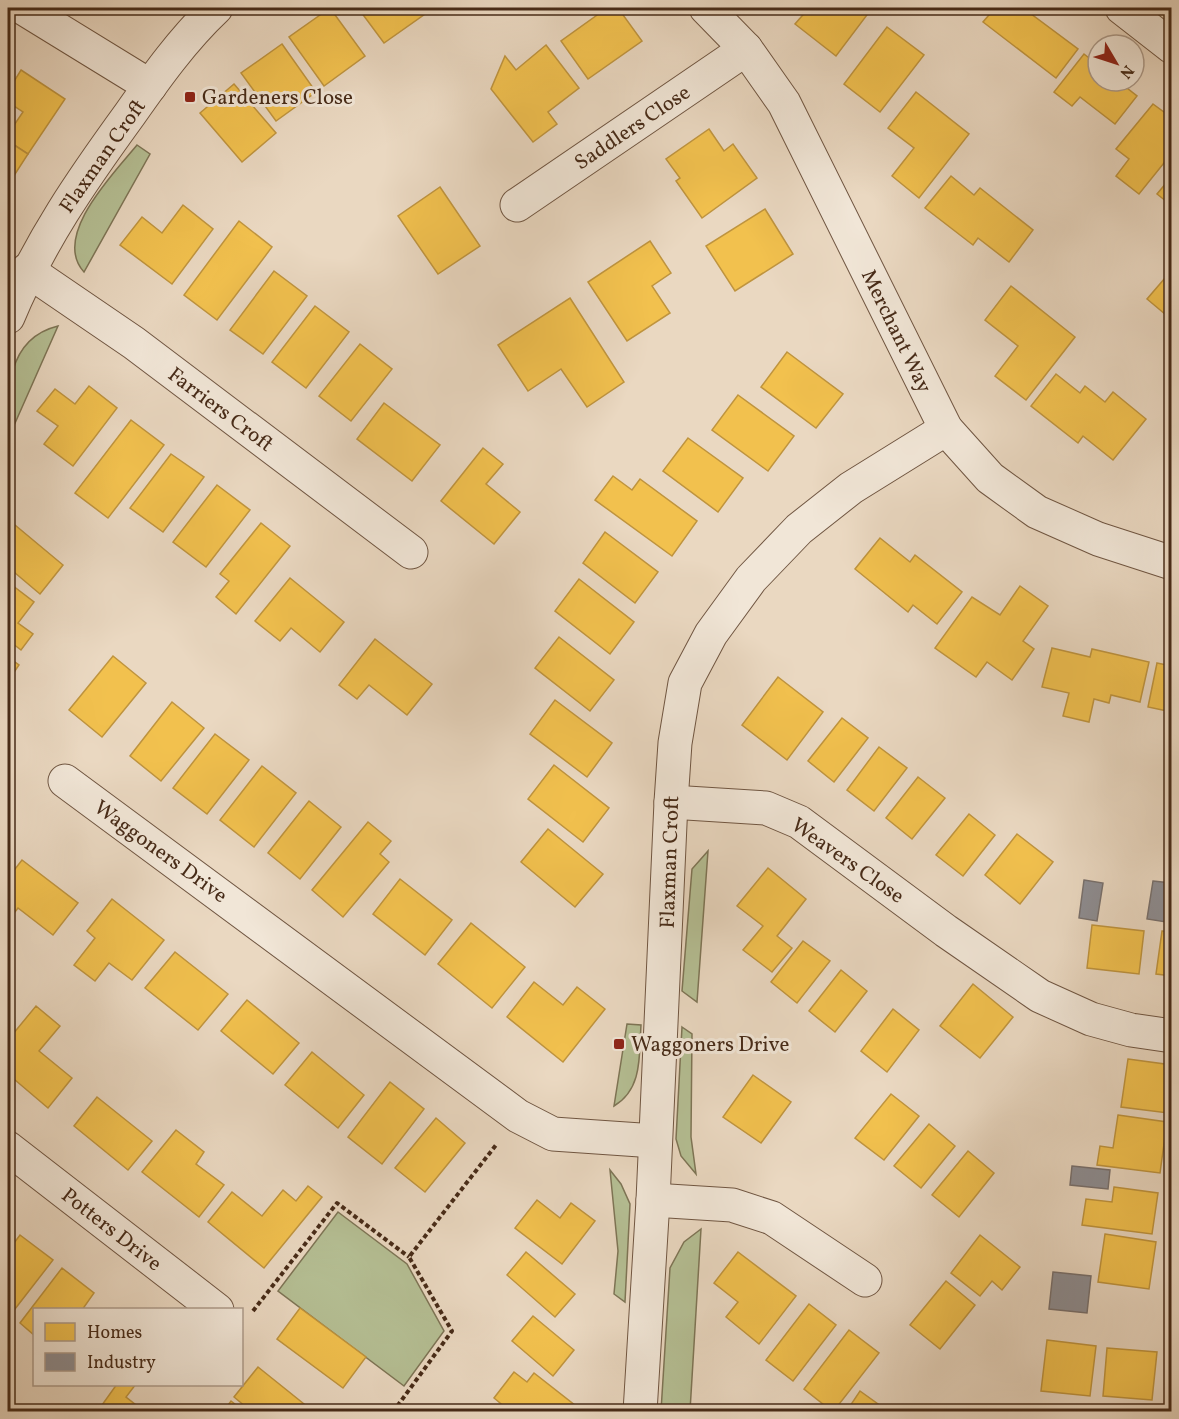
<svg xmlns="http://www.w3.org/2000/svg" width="1179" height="1419" viewBox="0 0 1179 1419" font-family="Vollkorn,serif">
<rect width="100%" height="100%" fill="#ead8c1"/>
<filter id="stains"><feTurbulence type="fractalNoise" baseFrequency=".00333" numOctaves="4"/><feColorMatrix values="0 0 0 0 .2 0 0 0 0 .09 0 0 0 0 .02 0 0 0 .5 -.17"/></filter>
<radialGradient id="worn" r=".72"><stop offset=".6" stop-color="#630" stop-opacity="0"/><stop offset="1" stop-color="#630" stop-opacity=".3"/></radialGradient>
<!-- green -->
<g fill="#b5bf94" stroke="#7e7556" stroke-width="1.5">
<path d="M137 145 150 154 84 272C51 236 115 172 137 145Z"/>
<path d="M58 326 8 439C7 395 5 339 58 326Z"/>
<polygon points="708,851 697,1002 682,991 692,869"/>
<path d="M627 1024 641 1025C639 1055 643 1089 614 1106Z"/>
<polygon points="682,1027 692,1034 691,1137 696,1174 681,1156 676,1139"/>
<polygon points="610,1170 621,1184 630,1204 625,1302 614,1294 618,1251"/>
<polygon points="338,1212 407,1264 444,1331 404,1386 278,1291"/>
<polygon points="701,1229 690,1411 661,1411 670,1268 684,1242"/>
</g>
<!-- homes -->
<g fill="#f2c14e" stroke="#bf943e" stroke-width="1.5">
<polygon points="330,8 365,56 324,86 289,37"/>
<polygon points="358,8 420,8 425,14 384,43"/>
<polygon points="607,8 618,8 642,41 588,79 561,41"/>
<polygon points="809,8 866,8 870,11 836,56 795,24"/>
<polygon points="995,8 1023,8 1078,49 1056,78 983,22"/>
<polygon points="887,27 924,55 880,112 844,84"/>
<polygon points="282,44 316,92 276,121 241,73"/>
<polygon points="546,45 579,88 548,112 557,124 533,142 491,89 505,56 516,70"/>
<polygon points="1084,54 1098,65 1098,81 1118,81 1137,96 1115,124 1080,97 1072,106 1054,92"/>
<polygon points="21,70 65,99 28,154 8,141 8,134 23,112 8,102 8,91"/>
<polygon points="234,84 276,133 242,162 200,113"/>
<polygon points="916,92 969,134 919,198 892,176 914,148 888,128"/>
<polygon points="1153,104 1172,118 1172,153 1139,194 1116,176 1129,159 1116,149"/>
<polygon points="709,129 724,151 733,144 757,178 702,218 676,181 680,178 666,159"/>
<polygon points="8,141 28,154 8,185"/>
<polygon points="951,176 974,195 980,188 1033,230 1009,262 978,238 973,245 925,208"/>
<polygon points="1172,176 1172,206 1157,194"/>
<polygon points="440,187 480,246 438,274 398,216"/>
<polygon points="183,205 213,229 172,284 120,245 142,217 162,233"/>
<polygon points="765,209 793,254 735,291 706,246"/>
<polygon points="239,221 272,247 217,320 184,295"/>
<polygon points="650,241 671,273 652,286 670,313 627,341 588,282"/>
<polygon points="274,271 307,296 263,354 230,330"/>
<polygon points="1165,278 1172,283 1172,320 1147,299"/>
<polygon points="1011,286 1075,337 1026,400 995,376 1018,346 985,320"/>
<polygon points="570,298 624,382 587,407 561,369 528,391 498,345"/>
<polygon points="315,306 349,332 306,388 272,362"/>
<polygon points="360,344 392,369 351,421 319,396"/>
<polygon points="787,352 843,394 816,428 761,387"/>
<polygon points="1056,374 1080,393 1085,386 1105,402 1113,392 1146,419 1113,460 1083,436 1078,443 1031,406"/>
<polygon points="89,386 117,408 73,466 44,444 58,426 37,411 55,389 75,404"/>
<polygon points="738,395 794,436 768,471 712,430"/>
<polygon points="384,403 440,445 412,481 357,439"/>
<polygon points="131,420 164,445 108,518 75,493"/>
<polygon points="688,438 743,478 718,512 663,471"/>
<polygon points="483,448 503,464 486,484 520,512 494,544 441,501"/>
<polygon points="171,454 204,477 163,532 130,508"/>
<polygon points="613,476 632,490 640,479 697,521 672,556 595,500"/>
<polygon points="217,485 250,510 206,567 173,542"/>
<polygon points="9,520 63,565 40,594 8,567"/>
<polygon points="261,523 290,546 236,614 216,597 229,581 220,574"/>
<polygon points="605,532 658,572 635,603 583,563"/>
<polygon points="880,538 910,562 915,555 962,592 937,624 913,605 908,612 855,569"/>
<polygon points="290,578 344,622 320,652 291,628 280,641 255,621"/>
<polygon points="579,579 634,622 610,654 555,611"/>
<polygon points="8,582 34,602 18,623 33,634 21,650 8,640"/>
<polygon points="1020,586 1048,606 1023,641 1034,649 1012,680 987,662 976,677 935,648 972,597 1000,615"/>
<polygon points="559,637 614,680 590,711 535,668"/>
<polygon points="375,639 432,684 407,715 369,685 357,699 339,685"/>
<polygon points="1052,648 1090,657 1092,649 1149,662 1140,702 1111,695 1109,703 1094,699 1089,722 1063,716 1069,693 1042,687"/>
<polygon points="113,656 146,683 102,737 69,710"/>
<polygon points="8,657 19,665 8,681"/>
<polygon points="1157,663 1172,666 1172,712 1148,707"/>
<polygon points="778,677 823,712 787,760 742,725"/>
<polygon points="555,700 612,743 587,777 530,734"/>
<polygon points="172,702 204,728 161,781 130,756"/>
<polygon points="842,718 868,738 834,782 808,761"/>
<polygon points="215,734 249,760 207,814 173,788"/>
<polygon points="879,747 907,768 874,811 847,790"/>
<polygon points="554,765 609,808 583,842 528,799"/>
<polygon points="262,766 296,793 254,847 220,820"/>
<polygon points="918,777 945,798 912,839 886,818"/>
<polygon points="309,801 341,827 300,879 268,853"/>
<polygon points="969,814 995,835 963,876 936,855"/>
<polygon points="368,822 391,841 380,854 389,862 343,917 312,890"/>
<polygon points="548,829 603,874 575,907 521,862"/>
<polygon points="1017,834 1053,862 1020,904 985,875"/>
<polygon points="22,860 78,903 53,935 18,908 8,921 8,878"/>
<polygon points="768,868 806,899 777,936 792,948 772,972 743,950 763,926 737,906"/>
<polygon points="400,879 452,920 425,955 373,914"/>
<polygon points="112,899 164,940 132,980 109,963 95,981 74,965 95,938 87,931"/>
<polygon points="471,923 525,967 492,1008 438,964"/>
<polygon points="1092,925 1144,931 1139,974 1087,968"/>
<polygon points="1162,931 1172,932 1172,976 1156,974"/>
<polygon points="803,941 830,961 797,1003 771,982"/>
<polygon points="175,952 228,994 198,1030 145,988"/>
<polygon points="841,970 867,991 835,1032 809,1011"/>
<polygon points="534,982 563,1005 577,987 605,1009 563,1062 507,1017"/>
<polygon points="973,984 1013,1017 980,1058 940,1026"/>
<polygon points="247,1000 299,1043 273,1074 221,1031"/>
<polygon points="36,1006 60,1026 39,1051 72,1078 48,1108 8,1074 8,1040"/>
<polygon points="893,1009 919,1030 887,1072 861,1051"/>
<polygon points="312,1052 364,1095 338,1128 285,1085"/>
<polygon points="1128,1059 1172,1065 1168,1113 1121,1107"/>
<polygon points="753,1075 791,1102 761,1143 723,1117"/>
<polygon points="390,1082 424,1109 382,1164 348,1137"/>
<polygon points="891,1094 919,1116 884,1160 855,1138"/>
<polygon points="97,1097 152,1141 128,1170 74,1126"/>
<polygon points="1118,1115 1167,1122 1160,1173 1097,1165 1100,1146 1113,1148"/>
<polygon points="436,1118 465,1143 425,1192 395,1168"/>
<polygon points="929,1124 955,1146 921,1188 894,1166"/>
<polygon points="176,1130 204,1152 196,1164 224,1185 199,1217 142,1172"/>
<polygon points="968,1151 994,1173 959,1217 932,1195"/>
<polygon points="308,1186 322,1197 264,1268 208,1222 232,1192 262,1216 283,1190 296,1201"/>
<polygon points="1114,1187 1158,1193 1152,1234 1082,1225 1086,1199 1112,1202"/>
<polygon points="537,1200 560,1218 571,1203 595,1221 562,1264 515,1228"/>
<polygon points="1105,1234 1156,1242 1149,1289 1098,1282"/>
<polygon points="20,1235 53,1260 8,1318 8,1251"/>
<polygon points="980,1235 1020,1267 1002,1290 992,1281 980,1296 951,1273"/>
<polygon points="526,1252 575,1294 555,1317 507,1275"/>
<polygon points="738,1252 796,1296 759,1344 726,1317 738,1302 714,1283"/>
<polygon points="62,1268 94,1293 82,1310 34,1310 34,1335 20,1323"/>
<polygon points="946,1281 975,1305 940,1349 910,1325"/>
<polygon points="809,1304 836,1325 793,1381 766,1360"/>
<polygon points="300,1308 366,1357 343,1388 277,1339"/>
<polygon points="533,1316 574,1350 553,1376 512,1341"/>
<polygon points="849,1330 879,1353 833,1412 804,1389"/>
<polygon points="1047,1340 1096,1346 1090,1396 1041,1391"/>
<polygon points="1107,1348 1157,1352 1152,1400 1103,1396"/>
<polygon points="258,1367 314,1412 252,1412 234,1397"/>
<polygon points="514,1372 527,1382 534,1373 576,1406 572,1412 511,1412 494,1398"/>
<polygon points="117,1384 136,1384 126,1397 136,1405 132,1412 97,1412"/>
<polygon points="860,1391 878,1404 873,1412 846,1412"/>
<polygon points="231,1401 245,1412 223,1412"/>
</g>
<!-- industry -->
<g fill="#8d8d92" stroke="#78706d" stroke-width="1.5">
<polygon points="1084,880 1103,883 1097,921 1079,918"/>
<polygon points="1153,881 1171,883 1166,922 1147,919"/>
<polygon points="1072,1166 1110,1170 1108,1189 1070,1185"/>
<polygon points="1053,1272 1091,1276 1087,1313 1049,1309"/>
</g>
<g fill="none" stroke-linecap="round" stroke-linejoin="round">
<defs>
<g id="minor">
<polyline points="23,8 150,86"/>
<polyline points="706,8 746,49 784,103 946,429 990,478 1037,512 1098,539 1172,563"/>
<polyline points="1122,8 1172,47"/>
<polyline points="517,205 746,49"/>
<polyline points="27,270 134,343 411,552"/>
<path d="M8 317C39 242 82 180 130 114 156 77 183 39 216 8"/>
<polyline points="65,781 518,1116 553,1134 655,1141"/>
<polyline points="671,802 766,808 799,822 946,931 1040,996 1091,1019 1131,1030 1172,1036"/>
<polyline points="8,1148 217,1310"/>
<polyline points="653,1200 732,1205 772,1218 865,1280"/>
<polyline points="640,1412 653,1200 671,802 675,743 685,683 711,634 751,579 799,529 851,488 946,429"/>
</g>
</defs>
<!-- minor casing -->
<use href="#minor" stroke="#705642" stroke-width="35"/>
<!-- path -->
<g stroke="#472b18" stroke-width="4" stroke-dasharray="4.5 3" stroke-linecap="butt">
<polyline points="253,1311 337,1203 409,1257"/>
<polyline points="397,1406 404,1412"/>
<polyline points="393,1412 452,1331 409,1257 496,1145"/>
</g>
<!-- minor -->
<use href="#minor" stroke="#f1e6d7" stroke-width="33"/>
</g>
<!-- markers -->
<g fill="#8f2418" stroke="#f1e6d7" stroke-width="2">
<rect x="184" y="91" width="12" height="12" rx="3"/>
<rect x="613" y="1038" width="12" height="12" rx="3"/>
</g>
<g text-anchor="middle" stroke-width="6" stroke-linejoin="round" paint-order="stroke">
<!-- poi labels -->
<g font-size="21" fill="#472b18" stroke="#f1e6d7" text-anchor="start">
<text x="202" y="104">Gardeners Close</text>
<text x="631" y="1051">Waggoners Drive</text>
</g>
<!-- street labels -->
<g font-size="21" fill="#472b18" stroke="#f1e6d7">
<text transform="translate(632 127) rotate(-34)" y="7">Saddlers Close</text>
<text transform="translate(102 156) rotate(-55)" y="7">Flaxman Croft</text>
<text transform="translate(897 331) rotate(64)" y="7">Merchant Way</text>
<text transform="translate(221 409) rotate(37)" y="7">Farriers Croft</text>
<text transform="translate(161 851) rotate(36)" y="7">Waggoners Drive</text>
<text transform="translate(848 860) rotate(35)" y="7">Weavers Close</text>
<text transform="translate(669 862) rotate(-88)" y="7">Flaxman Croft</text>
<text transform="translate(112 1229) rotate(38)" y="7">Potters Drive</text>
</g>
</g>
<!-- margin -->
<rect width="1179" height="1419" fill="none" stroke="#ead8c1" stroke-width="30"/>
<rect x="9" y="9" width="1161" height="1401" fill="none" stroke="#472b18" stroke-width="3"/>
<rect x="15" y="15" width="1149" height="1389" fill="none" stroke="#472b18" stroke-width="1.5"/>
<!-- legend -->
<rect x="33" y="1308" width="210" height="78" fill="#f1e6d7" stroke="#ad9b8b" stroke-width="1.5"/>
<rect x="45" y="1323" width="30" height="18" fill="#f2c14e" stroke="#ad9b8b" stroke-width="1.5"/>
<text x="87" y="1338" font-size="18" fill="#472b18">Homes</text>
<rect x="45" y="1353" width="30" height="18" fill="#8d8d92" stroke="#ad9b8b" stroke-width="1.5"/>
<text x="87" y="1368" font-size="18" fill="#472b18">Industry</text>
<!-- north arrow -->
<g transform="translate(1116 63) rotate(129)"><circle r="28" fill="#f1e6d7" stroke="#ad9b8b" stroke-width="1.5"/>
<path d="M0-4.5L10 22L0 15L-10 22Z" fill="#8f2418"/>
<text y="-9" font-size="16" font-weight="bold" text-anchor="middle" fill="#472b18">N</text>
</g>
<rect width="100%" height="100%" filter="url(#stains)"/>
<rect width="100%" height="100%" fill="url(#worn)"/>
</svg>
